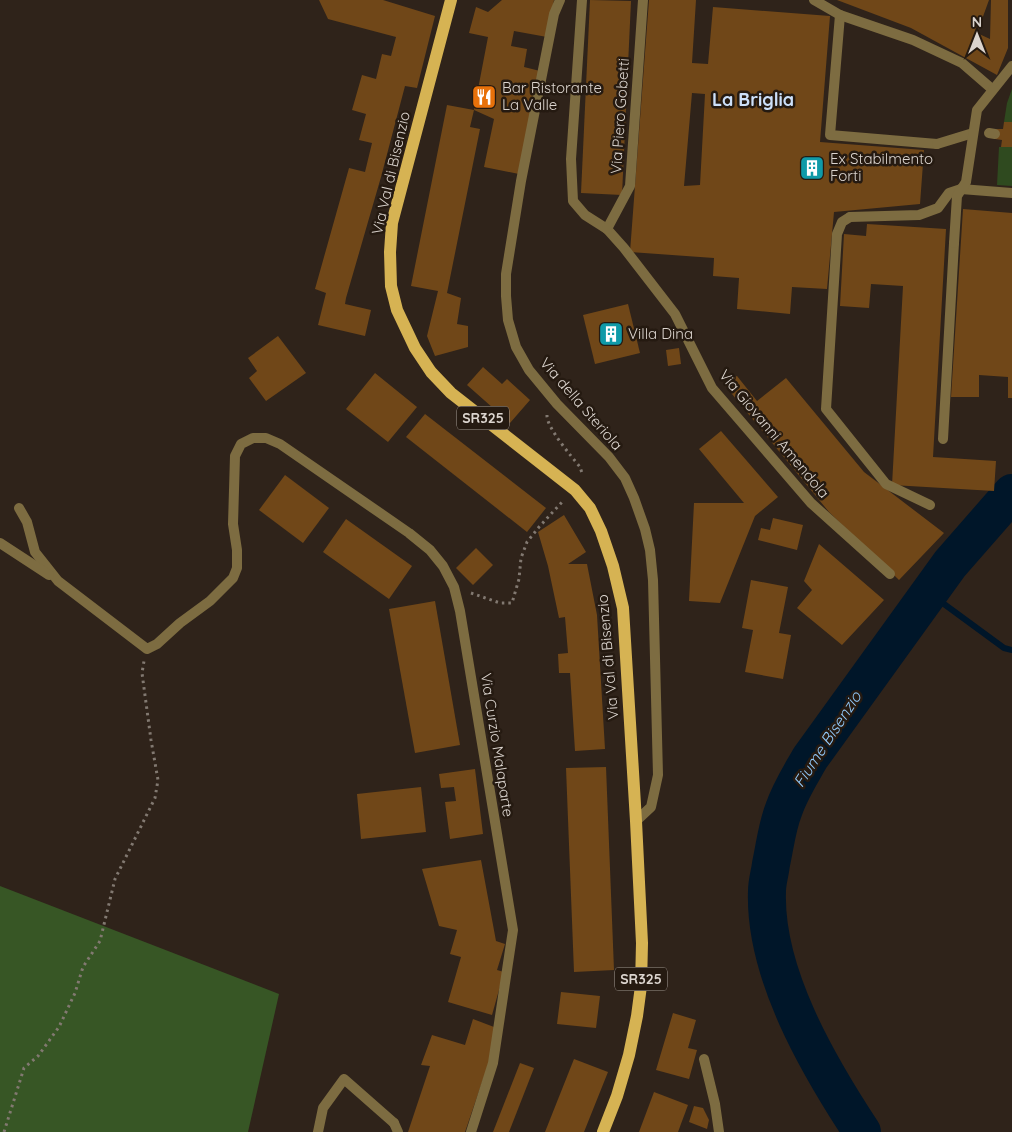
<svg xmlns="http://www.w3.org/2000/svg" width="1012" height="1132" viewBox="0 0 1012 1132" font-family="Quicksand,sans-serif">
<rect width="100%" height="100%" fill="#2f231a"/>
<!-- green -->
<g fill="#2f4a1f">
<polygon points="1012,89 1012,122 1004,122 1007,103"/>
<polygon points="999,147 1012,147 1012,186 997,185"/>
</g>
<!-- forest -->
<polygon fill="#375625" points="0,886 279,994 248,1132 0,1132"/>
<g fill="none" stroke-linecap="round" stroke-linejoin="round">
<!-- stream -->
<polyline stroke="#001629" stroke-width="6" points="929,593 1004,648 1012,650"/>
<!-- river -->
<path stroke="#001629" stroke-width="38" d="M862 1132C818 1065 764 973 767 891 767 882 770 873 771 864 775 846 777 826 784 809 790 791 801 774 810 758L950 564 1012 493"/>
</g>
<!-- building -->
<g fill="#704718" fill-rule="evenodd">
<polygon points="319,0 383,0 435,16 417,88 405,86 381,177 346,298 345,304 371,310 365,336 318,325 326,293 315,289 349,168 365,172 372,143 359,140 366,114 352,110 362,75 376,79 382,54 391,56 396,37 328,19"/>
<polygon points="502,0 554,0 547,37 514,31 511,46 527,49 524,67 540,71 519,174 484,167 494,119 474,110 488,37 469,33 476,7 488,12"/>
<polygon points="590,0 631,1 622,195 581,193"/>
<path d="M649 0H696L692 63 708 64 713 7 830 16 820 142 924 150 920 204 834 212 827 289 792 287 790 314 737 309 739 278 713 276 714 258 630 252ZM692 93 705 94 700 185 684 186Z"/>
<polygon points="837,0 989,0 977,33 990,39 991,0 1008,0 1008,48 997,75 911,28"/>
<polygon points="447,105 474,110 470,127 480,129 447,293 461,298 457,324 468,326 468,347 435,356 427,336 438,291 411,286"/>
<polygon points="1004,122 1012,122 1012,147 1001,147 1002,140 995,139 996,129 1003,129"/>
<polygon points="963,209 1012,213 1012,398 1008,398 1008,377 979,375 979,397 951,397"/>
<polygon points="867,224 946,229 933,457 996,461 994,491 892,485 903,286 871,284 869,308 840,306 844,234 866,236"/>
<polygon points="628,304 640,353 595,364 583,315"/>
<polygon points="278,336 306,373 266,401 249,378 257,371 248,358"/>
<polygon points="679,348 681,364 668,366 666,350"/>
<polygon points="483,367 502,384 507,379 530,400 510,423 467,385"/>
<polygon points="375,373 417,407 388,442 346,409"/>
<polygon points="737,376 757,401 786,378 864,472 944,533 899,580 829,512 723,383"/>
<polygon points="425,414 546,508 527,532 406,437"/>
<polygon points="721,431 778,497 755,516 720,603 689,601 694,503 744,503 699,449"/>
<polygon points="285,475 329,508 303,543 259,510"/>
<polygon points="564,515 586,552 568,564 587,564 597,615 605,749 575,751 570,673 559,673 558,654 568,653 565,617 559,618 548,566 538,532"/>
<polygon points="773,518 803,525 797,550 758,540 761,528 770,530"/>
<polygon points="346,519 412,566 389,599 323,552"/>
<polygon points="819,544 884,600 842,645 797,608 812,590 804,581"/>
<polygon points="476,548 493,565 473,585 456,568"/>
<polygon points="751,580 788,587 779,633 791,635 783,679 745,672 753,630 742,628"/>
<polygon points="435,601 460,745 415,753 389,609"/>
<polygon points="606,767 614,970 574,972 566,768"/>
<polygon points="475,769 483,834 450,839 445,802 456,801 454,787 441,788 439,774"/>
<polygon points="421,787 426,832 361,839 357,794"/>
<polygon points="481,860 496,941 505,944 497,970 504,972 492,1015 448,1002 461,957 450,954 457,930 439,926 422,869"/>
<polygon points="561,992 600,996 596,1028 557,1024"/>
<polygon points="673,1013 696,1020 688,1048 697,1050 689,1079 656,1070"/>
<polygon points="473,1019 494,1027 491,1056 465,1132 408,1132 430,1066 421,1065 432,1035 465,1045"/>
<polygon points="574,1059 608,1072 584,1132 545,1132"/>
<polygon points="520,1063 534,1068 509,1132 493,1132"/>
<polygon points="654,1092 688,1105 678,1132 639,1132"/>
<polygon points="694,1106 703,1108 709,1120 707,1129 689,1122"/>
</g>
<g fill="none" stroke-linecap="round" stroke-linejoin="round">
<!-- path -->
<g stroke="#827971" stroke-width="3" stroke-dasharray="2.5 4" stroke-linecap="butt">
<path d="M547 415C546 427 572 457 580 467L582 473"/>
<polyline points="471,593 500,603 512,603 519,579 521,558 527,542 539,527 563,501"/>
<polyline points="4,1132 24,1068 38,1056 59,1027 75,993 83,967 100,941 115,879 155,798 158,780 151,740 142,673 144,661"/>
</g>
<!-- lane -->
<g stroke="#7d6c41" stroke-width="10">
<polyline points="840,15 830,135 937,144"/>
<polyline points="961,189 1012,193"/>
<polyline points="850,217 842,222 837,234 826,409 886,484 930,505"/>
<polyline points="943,439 954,243"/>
<polyline points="318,1132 323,1108 344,1079 394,1123"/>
</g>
<!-- street -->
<g stroke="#7d6c41" stroke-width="10">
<polyline points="560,0 554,14 521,181 506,274 506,296 508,320 516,347 529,370 557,404 609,457 625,478 634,498 645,529 650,550 653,580 658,775 651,807 636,821"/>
<polyline points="582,0 571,159 573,201 585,215 607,229 624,248 675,314 712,388 811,503 890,574"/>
<polyline points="814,0 840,15 913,40 962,63 992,89"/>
<polyline points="989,133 995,134"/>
<polyline points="937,144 973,133"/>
<polyline points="850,217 919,215 938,208 949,193 961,189"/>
<polyline points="607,229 630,186 643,0"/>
<polyline points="954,243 957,196 966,182 977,110 1012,66"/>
<polyline points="19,508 27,522 35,552 58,581 147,649 157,644 180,623 210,601 233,578 237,568 237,550 233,524 235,456 241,444 253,438 266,438 280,444 409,533 430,550 443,566 454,587 460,611 513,930 493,1063 471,1132"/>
<polyline points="0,543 49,575"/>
<polyline points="704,1059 715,1104 719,1132"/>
<polyline points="394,1123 398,1132"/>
</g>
<!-- primary -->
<polyline stroke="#d6b353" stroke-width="12" points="451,0 392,223 390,252 391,286 397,310 415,348 431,372 451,393 575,490 590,508 601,531 613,566 623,608 636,821 642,943 641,986 637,1016 629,1055 617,1096 603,1132"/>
</g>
<!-- icons -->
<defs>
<symbol id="restaurant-square" viewBox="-11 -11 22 22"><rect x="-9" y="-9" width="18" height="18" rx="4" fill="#e8710a" stroke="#251a11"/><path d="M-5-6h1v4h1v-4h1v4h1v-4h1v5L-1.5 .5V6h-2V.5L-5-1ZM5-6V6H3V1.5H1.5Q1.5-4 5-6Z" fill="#fff"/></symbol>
<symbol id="building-square" viewBox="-11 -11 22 22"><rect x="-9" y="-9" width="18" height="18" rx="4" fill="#0f9aa8" stroke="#251a11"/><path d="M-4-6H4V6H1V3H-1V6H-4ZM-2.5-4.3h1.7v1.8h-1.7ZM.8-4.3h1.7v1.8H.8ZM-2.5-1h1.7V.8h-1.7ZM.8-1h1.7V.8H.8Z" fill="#fff"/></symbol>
</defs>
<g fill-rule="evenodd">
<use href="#restaurant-square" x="470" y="83" width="28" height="28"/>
<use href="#building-square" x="798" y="154" width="28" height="28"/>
<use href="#building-square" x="597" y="320" width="28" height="28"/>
</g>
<g text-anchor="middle" stroke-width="5" stroke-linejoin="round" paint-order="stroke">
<!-- shield labels -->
<g fill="#251a11" stroke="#a49c95" stroke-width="1">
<rect x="457" y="406.5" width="52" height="23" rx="4"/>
<rect x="615" y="967.5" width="52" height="23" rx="4"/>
</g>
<g font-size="14" font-weight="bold" fill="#dbd4ce">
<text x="483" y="423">SR325</text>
<text x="641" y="984">SR325</text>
</g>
<!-- poi labels -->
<g font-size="15" fill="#dbd4ce" stroke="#251a11" text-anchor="start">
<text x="502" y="93">Bar Ristorante<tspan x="502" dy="17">La Valle</tspan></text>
<text x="830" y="164">Ex Stabilmento<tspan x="830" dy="17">Forti</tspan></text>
<text x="628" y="339">Villa Dina</text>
</g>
<!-- street labels -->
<g font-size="15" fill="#dbd4ce" stroke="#251a11">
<text transform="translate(620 116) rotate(-86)" y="5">Via Piero Gobetti</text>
<text transform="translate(391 173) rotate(-77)" y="5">Via Val di Bisenzio</text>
<text transform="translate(581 404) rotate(49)" y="5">Via della Steriola</text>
<text transform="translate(774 434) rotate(50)" y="5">Via Giovanni Amendola</text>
<text transform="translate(608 657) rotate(-95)" y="5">Via Val di Bisenzio</text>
<text transform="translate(497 745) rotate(81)" y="5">Via Curzio Malaparte</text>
</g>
<!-- water labels -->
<g font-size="16" font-style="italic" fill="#92cafb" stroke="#251a11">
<text transform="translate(827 739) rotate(-57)" y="6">Fiume Bisenzio</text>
</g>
<!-- quarter labels -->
<g font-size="18" font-weight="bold" fill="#cde0f9" stroke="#251a11">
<text x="753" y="106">La Briglia</text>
</g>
</g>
<!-- north arrow -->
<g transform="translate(977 35)" stroke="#251a11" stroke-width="4" paint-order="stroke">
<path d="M0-4L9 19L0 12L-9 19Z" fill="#dbd4ce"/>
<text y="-8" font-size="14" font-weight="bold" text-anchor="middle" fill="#dbd4ce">N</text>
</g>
</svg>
